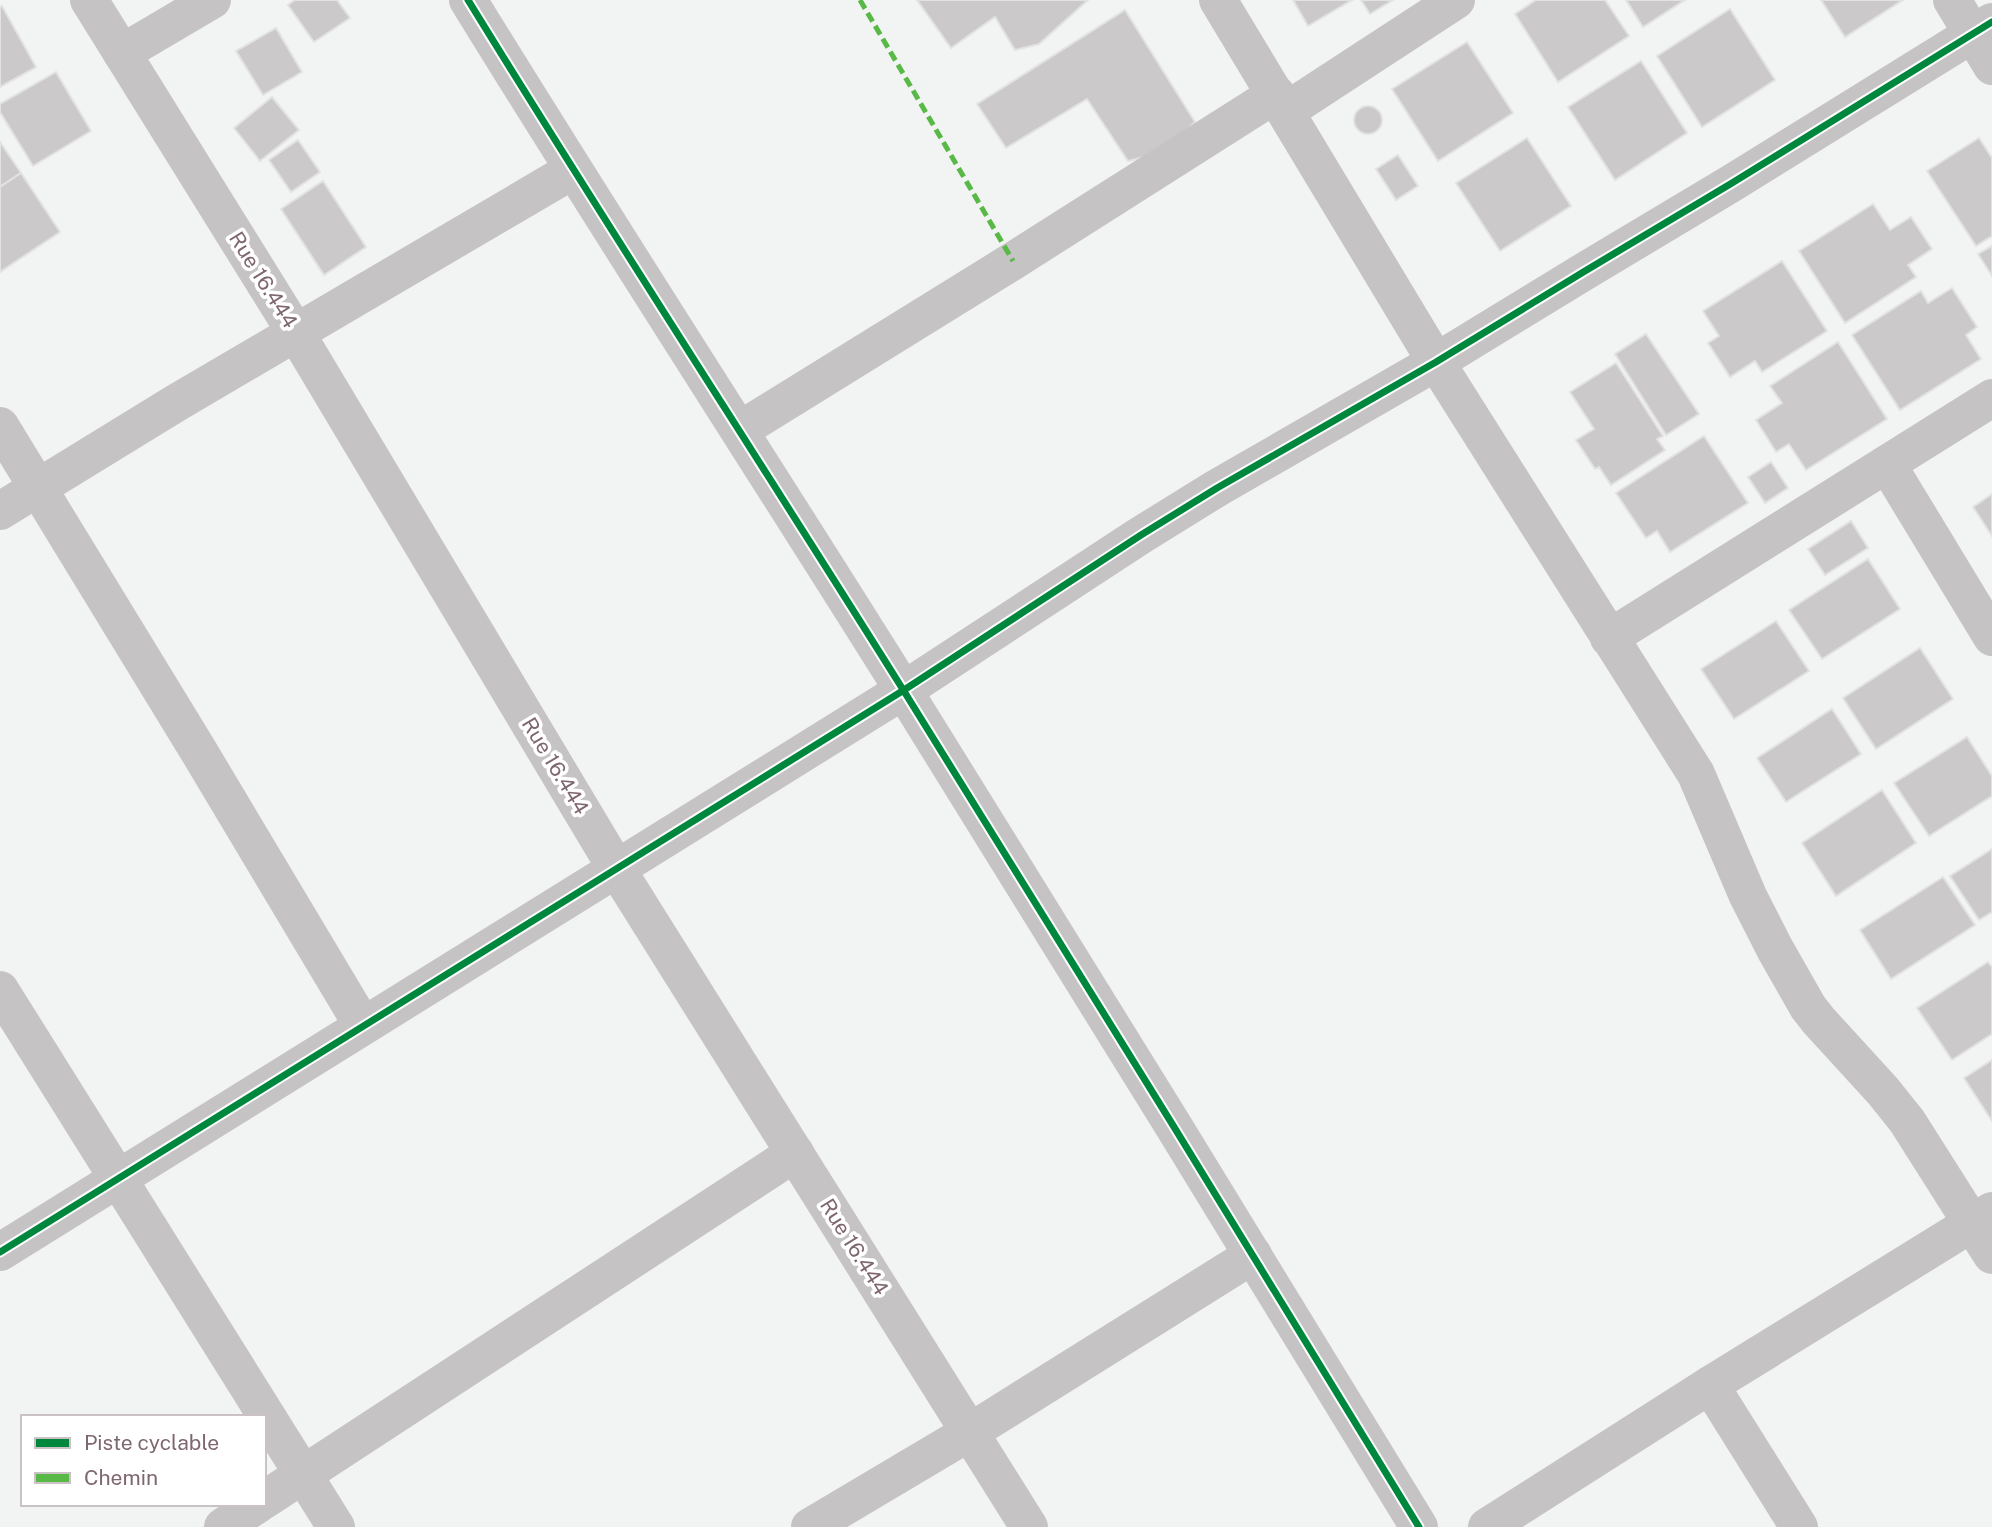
<svg xmlns="http://www.w3.org/2000/svg" width="1992" height="1527" viewBox="0 0 1992 1527" font-family="'Public Sans',sans-serif">
<rect width="100%" height="100%" fill="#f2f3f3"/>
<!-- building -->
<g fill="#cbc9ca" stroke="#e2e2e2" stroke-width="2">
<polygon points="295,0 337,0 350,18 314,42 288,5"/>
<polygon points="917,0 1088,0 1039,44 1015,50 995,17 951,48"/>
<polygon points="1293,0 1352,0 1308,26"/>
<polygon points="1361,0 1393,0 1370,14"/>
<polygon points="1536,0 1605,0 1629,36 1558,82 1515,14"/>
<polygon points="1626,0 1685,0 1643,27"/>
<polygon points="1821,0 1903,0 1845,37"/>
<polygon points="2,6 36,67 0,87 0,7"/>
<polygon points="1730,9 1775,80 1702,127 1657,56"/>
<polygon points="1125,10 1195,122 1164,152 1128,161 1087,99 1006,148 977,104"/>
<polygon points="276,28 302,72 263,95 236,51"/>
<polygon points="1467,42 1513,113 1438,161 1392,89"/>
<polygon points="1641,61 1687,133 1615,180 1568,107"/>
<polygon points="56,72 91,131 33,166 0,112 0,104"/>
<polygon points="272,97 299,130 260,161 234,128"/>
<circle cx="1368" cy="120" r="14"/>
<polygon points="1527,138 1571,206 1500,251 1456,183"/>
<polygon points="1979,138 1992,158 1992,236 1976,246 1927,171"/>
<polygon points="298,140 320,172 291,192 269,160"/>
<polygon points="0,142 21,173 0,187"/>
<polygon points="1398,155 1418,186 1396,200 1376,169"/>
<polygon points="21,173 60,232 0,272 0,187"/>
<polygon points="323,181 366,247 324,275 281,209"/>
<polygon points="1873,204 1890,230 1911,217 1932,249 1908,265 1916,277 1845,323 1799,251"/>
<polygon points="1992,246 1992,276 1978,254"/>
<polygon points="1782,261 1827,331 1762,372 1755,361 1730,377 1708,343 1719,336 1703,311"/>
<polygon points="1952,288 1977,327 1966,335 1981,359 1900,410 1852,335 1921,291 1928,303"/>
<polygon points="1646,334 1699,414 1666,435 1615,354"/>
<polygon points="1838,342 1887,419 1806,470 1789,444 1776,452 1756,420 1782,403 1770,386"/>
<polygon points="1616,363 1663,436 1657,439 1665,450 1611,485 1599,467 1595,469 1576,440 1594,429 1570,392"/>
<polygon points="1704,436 1748,503 1670,552 1657,531 1646,538 1616,493"/>
<polygon points="1771,462 1788,488 1765,503 1748,477"/>
<polygon points="1992,494 1992,536 1973,507"/>
<polygon points="1851,521 1868,548 1825,575 1808,549"/>
<polygon points="1868,559 1900,609 1822,659 1789,610"/>
<polygon points="1776,621 1809,671 1734,719 1701,669"/>
<polygon points="1920,648 1953,699 1876,749 1843,698"/>
<polygon points="1832,709 1861,754 1786,802 1757,758"/>
<polygon points="1967,737 1992,776 1992,796 1929,836 1894,783"/>
<polygon points="1882,790 1916,843 1836,896 1802,843"/>
<polygon points="1992,849 1992,912 1979,920 1950,876"/>
<polygon points="1943,877 1975,925 1891,979 1860,930"/>
<polygon points="1988,962 1992,967 1992,1034 1952,1060 1917,1008"/>
<polygon points="1992,1060 1992,1121 1964,1078"/>
</g>
<g fill="none" stroke-linecap="round" stroke-linejoin="round">
<!-- street -->
<g stroke="#c6c3c4" stroke-width="38">
<polyline points="89,0 296,333 616,868 1029,1527"/>
<path d="M468 0C610 231 758 458 902 688 1076 966 1248 1247 1419 1527"/>
<polyline points="1218,0 1436,362 1696,774 1748,896 1775,949 1808,1007 1819,1021 1883,1091 1907,1121 1992,1255"/>
<polyline points="1952,0 1992,66"/>
<polyline points="122,53 212,0"/>
<polyline points="1286,111 1456,0"/>
<polyline points="0,426 198,750 363,1026"/>
<polyline points="740,430 1013,261 1276,94"/>
<polyline points="1887,464 1992,637"/>
<polyline points="0,511 176,403 573,170"/>
<polyline points="1609,638 1992,398"/>
<polyline points="0,990 336,1527"/>
<polyline points="0,1252 904,690 1141,535 1217,488 1436,362 1585,271 1732,183 1992,22"/>
<polyline points="1710,1385 1799,1527"/>
<polyline points="264,1500 795,1153"/>
<polyline points="223,1527 258,1504"/>
<polyline points="810,1527 970,1432 1253,1255"/>
<polyline points="1487,1527 1710,1385 1992,1211"/>
</g>
<!-- quiet -->
<polyline stroke="#58b947" stroke-width="5" stroke-dasharray="10 5" stroke-linecap="butt" points="860,0 1013,261"/>
<defs>
<g id="cycleway">
<path d="M468 0C610 231 758 458 902 688 1076 966 1248 1247 1419 1527"/>
<polyline points="0,1252 904,690 1141,535 1217,488 1436,362 1585,271 1732,183 1992,22"/>
</g>
</defs>
<!-- cycleway casing -->
<use href="#cycleway" stroke="#fff" stroke-width="11"/>
<!-- cycleway -->
<use href="#cycleway" stroke="#00873e" stroke-width="7"/>
</g>
<g text-anchor="middle" stroke-width="7" stroke-linejoin="round" paint-order="stroke">
<!-- street labels -->
<g font-size="21" fill="#7e676d" stroke="#fff">
<text transform="translate(263 280) rotate(58)" y="7">Rue 16.444</text>
<text transform="translate(555 766) rotate(59)" y="7">Rue 16.444</text>
<text transform="translate(854 1247) rotate(58)" y="7">Rue 16.444</text>
</g>
</g>
<!-- legend -->
<rect x="21" y="1415" width="245" height="91" fill="#ffffff" stroke="#cbc2c5" stroke-width="2"/>
<rect x="35" y="1438" width="35" height="10" fill="#00873e" stroke="#cbc2c5" stroke-width="2"/>
<text x="84" y="1450" font-size="21" fill="#7e676d">Piste cyclable</text>
<rect x="35" y="1473" width="35" height="10" fill="#58b947" stroke="#cbc2c5" stroke-width="2"/>
<text x="84" y="1485" font-size="21" fill="#7e676d">Chemin</text>
</svg>
